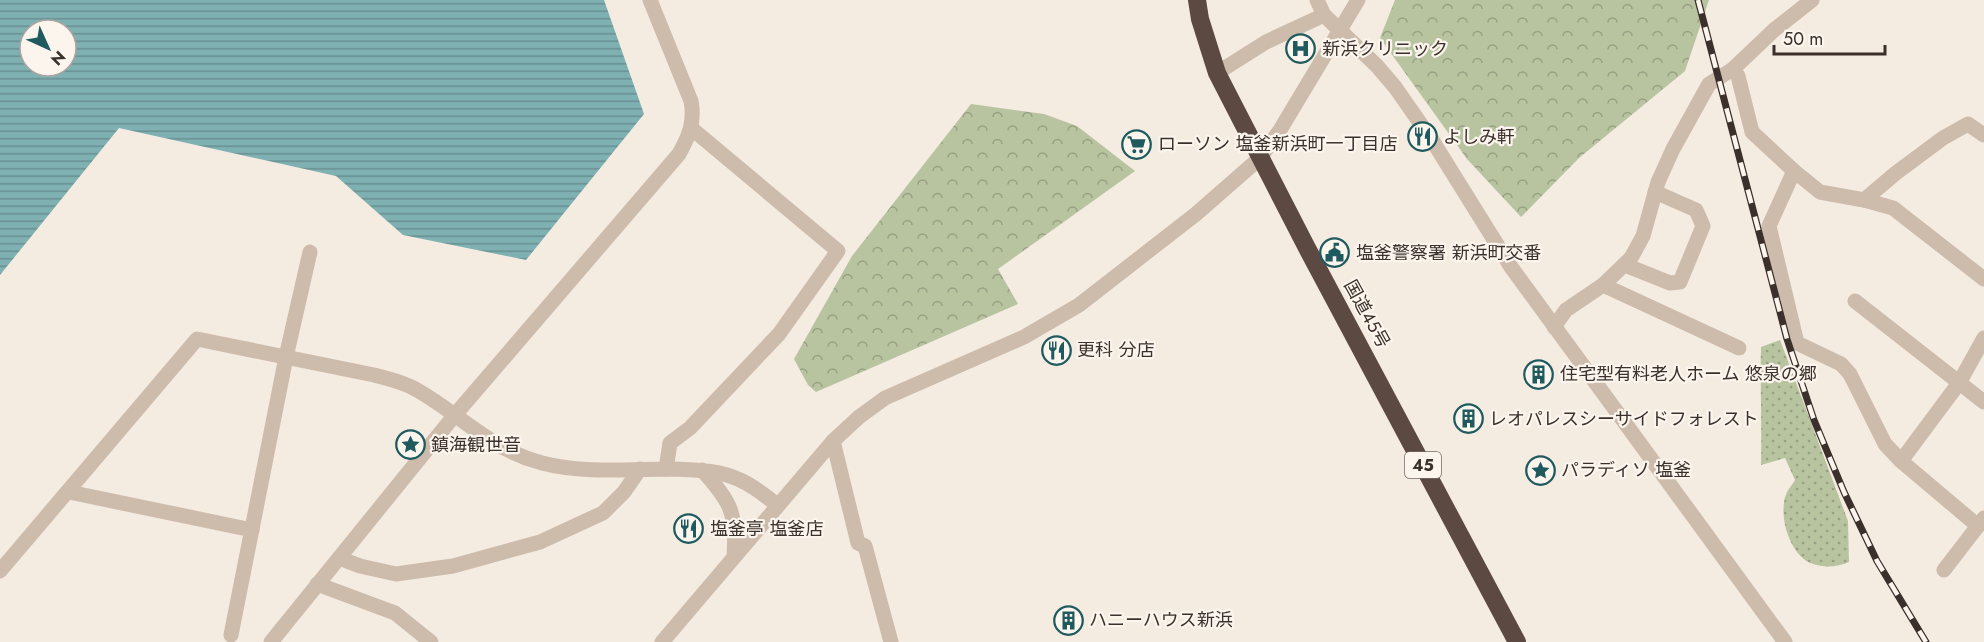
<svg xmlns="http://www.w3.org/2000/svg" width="1984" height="642" viewBox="0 0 1984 642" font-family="Jost,'Noto Sans JP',sans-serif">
<defs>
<pattern id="grass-dots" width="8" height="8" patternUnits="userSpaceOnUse" patternTransform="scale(1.5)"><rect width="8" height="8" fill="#b8c4a0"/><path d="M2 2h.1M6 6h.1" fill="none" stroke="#97a083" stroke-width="1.8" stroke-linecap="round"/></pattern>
<pattern id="forest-crowns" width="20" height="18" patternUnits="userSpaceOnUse" patternTransform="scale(1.5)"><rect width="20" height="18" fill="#b8c4a0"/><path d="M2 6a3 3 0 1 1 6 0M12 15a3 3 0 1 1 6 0" fill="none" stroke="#97a083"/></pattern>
<pattern id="water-rules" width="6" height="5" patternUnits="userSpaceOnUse" patternTransform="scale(1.5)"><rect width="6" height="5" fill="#7fb0b2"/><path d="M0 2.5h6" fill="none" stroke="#699091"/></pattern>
</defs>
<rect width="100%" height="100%" fill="#f4ebe1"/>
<!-- grass -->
<path fill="url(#grass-dots)" d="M1780 340 1848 521 1849 562C1837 567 1825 568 1813 564 1789 556 1777 513 1787 492 1789 488 1793 484 1795 480L1785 458 1761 465C1762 426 1760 386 1761 347Z"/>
<!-- forest -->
<g fill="url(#forest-crowns)">
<polygon points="1395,0 1709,0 1685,71 1579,158 1521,217 1467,159 1380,38"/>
<polygon points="971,104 1044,114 1077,126 1135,171 998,269 1018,304 816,392 808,385 794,359 852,256"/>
</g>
<!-- water -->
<path fill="url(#water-rules)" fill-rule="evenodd" d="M0 0H604L644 114 526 260 403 235 336 176 119 128 0 275ZM30 30H66V66H30Z"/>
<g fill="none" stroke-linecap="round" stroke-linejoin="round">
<!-- minor -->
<g stroke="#cdbbac" stroke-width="15">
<polyline points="1317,0 1324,15 1377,66 1395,87 1432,140 1511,267 1785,642"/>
<polyline points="1733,69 1738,76 1752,132 1794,171 1820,192 1864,200 1893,208 1984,279"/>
<polyline points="1217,73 1266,42 1324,15"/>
<polyline points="1794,171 1769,226 1797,343 1841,364 1850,374 1885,444 1901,461 1978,526"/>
<polyline points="1864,200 1896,173 1943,138 1968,124 1984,135"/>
<polyline points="1625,265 1670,283 1680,282 1703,226 1696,210 1655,192"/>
<polyline points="1603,285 1739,348"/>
<polyline points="1855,301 1984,402"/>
<polyline points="1554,327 1566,310 1603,285 1631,258 1643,236 1658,182 1673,149 1709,84 1733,69 1774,30 1812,0"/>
<polyline points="833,441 858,543 865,546 891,642"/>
<polyline points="1901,461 1959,383 1984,338"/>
<polyline points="666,469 670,443 690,428 779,334 838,251 691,128"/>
<path d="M702 470C731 502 737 513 734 557"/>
<polyline points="69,492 252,530"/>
<polyline points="339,558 360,566 396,574 453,566 540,542 603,513 624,492 640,469"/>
<polyline points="1944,570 1984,518"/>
<path d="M0 571 197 339 374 375C389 379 404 382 417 390 461 415 491 450 542 463 584 474 630 469 673 469 696 470 719 470 740 480 754 486 766 496 777 505"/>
<polyline points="317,584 395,613 431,642"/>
<polyline points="231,635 286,357 310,252"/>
<path d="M271 642 454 416 679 154C689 136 695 122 691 101L650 0"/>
<polyline points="662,642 833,441 859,417 885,398 1024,337 1079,305 1196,214 1260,158 1280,130 1358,0"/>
</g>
<!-- highway -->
<polyline stroke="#5c4a42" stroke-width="18" points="1197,0 1200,19 1217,73 1307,248 1517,642"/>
<defs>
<polyline id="rail" points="1698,0 1787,339 1814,420 1844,492 1877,561 1926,642"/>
</defs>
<!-- rail casing -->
<use href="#rail" stroke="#3b302b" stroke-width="7"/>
<!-- rail -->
<use href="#rail" stroke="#fbf5ee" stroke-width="4.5" stroke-dasharray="14" stroke-linecap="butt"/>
</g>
<!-- icons -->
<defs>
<symbol id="hospital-ring" viewBox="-11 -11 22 22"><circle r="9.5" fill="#fbf5ee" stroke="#1f5a5e" stroke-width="1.5"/><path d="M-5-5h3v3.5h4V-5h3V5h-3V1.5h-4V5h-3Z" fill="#1f5a5e"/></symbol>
<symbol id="restaurant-ring" viewBox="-11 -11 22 22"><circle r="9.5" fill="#fbf5ee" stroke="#1f5a5e" stroke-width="1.5"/><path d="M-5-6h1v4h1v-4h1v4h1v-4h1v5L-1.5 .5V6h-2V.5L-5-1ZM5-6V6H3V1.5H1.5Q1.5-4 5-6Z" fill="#1f5a5e"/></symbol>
<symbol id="supermarket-ring" viewBox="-11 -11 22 22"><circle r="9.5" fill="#fbf5ee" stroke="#1f5a5e" stroke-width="1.5"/><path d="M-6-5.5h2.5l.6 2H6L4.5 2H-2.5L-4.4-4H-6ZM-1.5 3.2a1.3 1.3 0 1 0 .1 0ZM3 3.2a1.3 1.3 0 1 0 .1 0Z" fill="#1f5a5e"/></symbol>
<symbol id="civic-ring" viewBox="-11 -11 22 22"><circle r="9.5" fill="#fbf5ee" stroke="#1f5a5e" stroke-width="1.5"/><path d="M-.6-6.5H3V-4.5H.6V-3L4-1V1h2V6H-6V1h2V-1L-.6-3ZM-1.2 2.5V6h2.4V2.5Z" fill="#1f5a5e"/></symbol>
<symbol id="building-ring" viewBox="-11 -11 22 22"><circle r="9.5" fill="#fbf5ee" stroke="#1f5a5e" stroke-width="1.5"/><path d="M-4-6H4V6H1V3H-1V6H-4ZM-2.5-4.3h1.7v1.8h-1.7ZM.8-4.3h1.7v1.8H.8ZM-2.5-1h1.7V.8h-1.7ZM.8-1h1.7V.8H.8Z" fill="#1f5a5e"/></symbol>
<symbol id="sight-ring" viewBox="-11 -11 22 22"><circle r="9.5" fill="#fbf5ee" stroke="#1f5a5e" stroke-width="1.5"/><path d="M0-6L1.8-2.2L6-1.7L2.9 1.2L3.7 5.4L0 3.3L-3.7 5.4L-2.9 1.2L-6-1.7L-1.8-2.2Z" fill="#1f5a5e"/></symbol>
</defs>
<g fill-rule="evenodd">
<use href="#hospital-ring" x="1284" y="32" width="33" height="33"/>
<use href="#restaurant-ring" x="1406" y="120" width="33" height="33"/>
<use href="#supermarket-ring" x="1120" y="128" width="33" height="33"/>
<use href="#civic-ring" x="1318" y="236" width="33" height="33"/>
<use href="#restaurant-ring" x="1040" y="334" width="33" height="33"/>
<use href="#building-ring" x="1522" y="358" width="33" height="33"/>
<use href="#building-ring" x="1452" y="402" width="33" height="33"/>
<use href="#sight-ring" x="394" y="428" width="33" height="33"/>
<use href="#sight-ring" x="1524" y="454" width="33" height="33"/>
<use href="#restaurant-ring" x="672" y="512" width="33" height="33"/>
<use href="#building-ring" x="1052" y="604" width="33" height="33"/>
</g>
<g text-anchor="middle" stroke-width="4.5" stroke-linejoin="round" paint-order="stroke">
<!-- shield labels -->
<rect fill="#fbf5ee" stroke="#756b66" stroke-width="1.5" x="1405" y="452" width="36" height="26" rx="4.5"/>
<g font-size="16" font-weight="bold" fill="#3b302b">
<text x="1423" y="471">45</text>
</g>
<!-- poi labels -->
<g font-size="18" fill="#3b302b" stroke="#fbf5ee" text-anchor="start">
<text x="1322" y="55">新浜クリニック</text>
<text x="1443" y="143">よしみ軒</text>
<text x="1158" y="150">ローソン 塩釜新浜町一丁目店</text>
<text x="1356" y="259">塩釜警察署 新浜町交番</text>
<text x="1077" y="356">更科 分店</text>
<text x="1560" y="380">住宅型有料老人ホーム 悠泉の郷</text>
<text x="1489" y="425">レオパレスシーサイドフォレスト</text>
<text x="431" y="451">鎮海観世音</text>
<text x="1561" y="476">パラディソ 塩釜</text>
<text x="710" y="535">塩釜亭 塩釜店</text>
<text x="1089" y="626">ハニーハウス新浜</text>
</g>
<!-- street labels -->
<g font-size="18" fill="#3b302b" stroke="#fbf5ee">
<text transform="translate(1367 314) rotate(61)" y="6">国道45号</text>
</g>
</g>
<!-- north arrow -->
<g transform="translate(48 48) rotate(135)"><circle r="28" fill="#fbf5ee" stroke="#aea6a0" stroke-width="1.5"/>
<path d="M0-4.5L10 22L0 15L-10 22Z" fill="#1f5a5e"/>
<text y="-9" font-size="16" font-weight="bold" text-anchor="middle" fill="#3b302b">N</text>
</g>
<!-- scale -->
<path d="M1774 45v9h111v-9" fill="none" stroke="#3b302b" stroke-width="3"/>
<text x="1783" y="45" font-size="18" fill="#3b302b" stroke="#fbf5ee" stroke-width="4.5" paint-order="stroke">50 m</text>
</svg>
